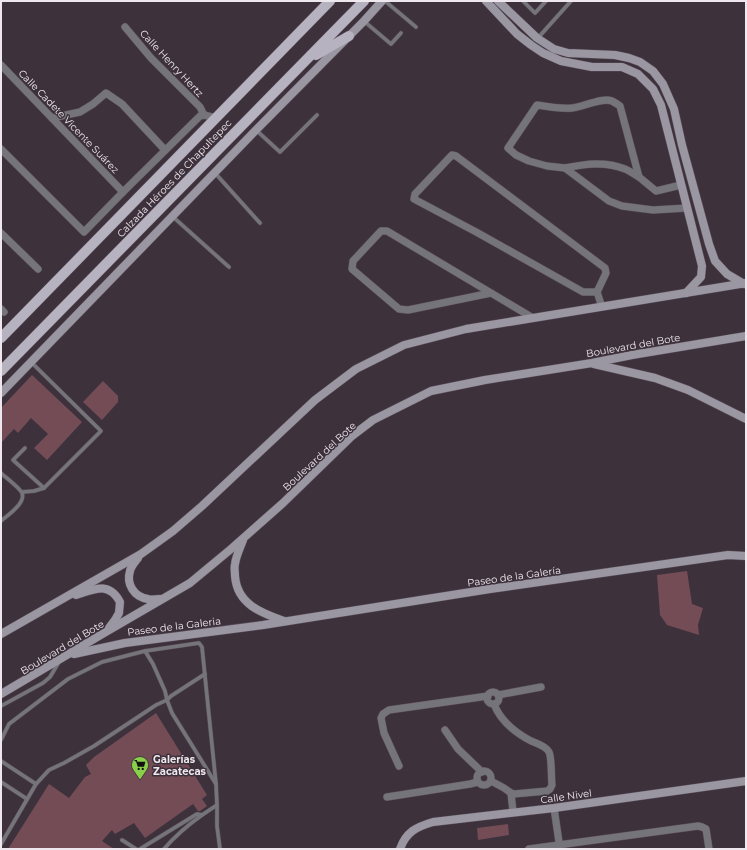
<svg xmlns="http://www.w3.org/2000/svg" width="747" height="850" viewBox="0 0 747 850" font-family="Montserrat,sans-serif">
<rect width="100%" height="100%" fill="#3d313c"/>
<!-- building -->
<g fill="#734c56">
<polygon points="32,375 82,422 47,460 34,448 48,434 31,418 18,433 14,429 1,443 1,408"/>
<polygon points="103,381 118,396 118,402 102,420 83,402"/>
<polygon points="687,571 692,604 703,608 698,625 699,635 667,625 660,615 657,575"/>
<polygon points="156,713 207,795 202,799 207,806 200,811 198,811 193,804 145,838 134,823 115,834 112,830 102,841 114,849 8,849 49,784 69,798 85,777 91,774 86,765 94,757"/>
<polygon points="508,824 509,835 478,840 477,828"/>
</g>
<g fill="none" stroke-linecap="round" stroke-linejoin="round">
<defs>
<g id="lane">
<polyline points="385,1 416,27"/>
<polyline points="523,1 535,13 546,1"/>
<polyline points="365,22 391,44 401,33"/>
<polyline points="537,39 571,1"/>
<polyline points="256,130 280,152 317,115"/>
<polyline points="215,173 260,223"/>
<polyline points="172,216 229,267"/>
<polyline points="25,448 13,460 44,488"/>
<path d="M1 473C5 477 20 488 22 493 26 503 8 515 1 521"/>
<polyline points="22,492 34,491 44,488 101,431 32,363"/>
<polyline points="1,706 43,683 50,677 59,662"/>
<polyline points="1,740 9,724 68,679 102,662 145,651 199,643 202,647 216,784"/>
<polyline points="1,761 36,784"/>
<polyline points="1,782 27,799"/>
<polyline points="217,805 217,826 220,849"/>
<polyline points="122,840 136,849"/>
<polyline points="1,844 36,784 49,770 64,763 94,746 135,719 156,705 167,700 171,696 205,674"/>
<polyline points="140,849 197,814 202,815 217,805 216,784 172,713 167,700 165,691 153,664 145,651"/>
<path d="M164 849C175 836 188 825 202 815"/>
</g>
<g id="street">
<polyline points="125,27 151,58 200,107 204,115"/>
<polyline points="1,65 123,192"/>
<polyline points="52,118 80,112 93,104 106,93 122,104 165,150"/>
<polyline points="1,149 84,232 123,192 200,116 204,115 216,118"/>
<path d="M565 168C585 164 605 161 625 169 630 171 634 174 639 177"/>
<path d="M681 185 656 191 639 177 620 106C617 104 614 102 612 101 602 97 583 107 572 108 560 109 549 107 537 105L508 148 516 155 529 161 547 166 565 168 609 201 622 206 653 210 687 208"/>
<polyline points="1,233 38,269"/>
<polyline points="597,292 583,292 478,233 414,199 415,194 452,155 456,156 605,268 606,273 597,292 602,307"/>
<polyline points="491,293 408,310 399,309 352,269 353,261 381,231 387,231 533,318"/>
<polyline points="1,309 4,312"/>
<circle cx="493" cy="698" r="6"/>
<polyline points="498,695 541,687"/>
<polyline points="445,730 458,749 482,772"/>
<polyline points="399,766 384,733 381,718 383,714 389,710 488,696"/>
<circle cx="484" cy="778" r="7"/>
<path d="M491 781 504 788 511 793 514 794 547 791 550 789 552 785C551 777 552 758 549 752 546 746 536 743 531 741 516 733 500 720 494 704"/>
<polyline points="511,793 513,812"/>
<polyline points="387,797 470,784 478,782"/>
<polyline points="554,808 560,849"/>
<polyline points="529,849 698,826 702,827 706,829 709,849"/>
</g>
<g id="secondary">
<polyline points="486,1 517,34 531,45 543,53 561,61 592,67 622,67 638,74 653,89 661,105 702,266 701,277 686,293"/>
<polyline points="498,1 537,38 554,49 568,53 615,55 629,58 640,62 653,71 663,84 674,109 682,145 709,244 715,261 727,274 744,284"/>
<polyline points="594,364 655,378 688,390 746,419"/>
<polyline points="1,393 256,130 364,21 382,1"/>
<path d="M243 540C240 548 236 556 235 564 234 568 235 572 235 576 237 604 261 613 284 621"/>
<path d="M138 558C135 562 131 566 130 571 126 584 134 597 148 599 151 600 156 599 160 599"/>
<path d="M76 595C94 589 109 581 120 602L119 613 115 620 109 628"/>
<polyline points="1,634 141,554 173,531 202,506 315,400 356,369 404,345 466,329 746,283"/>
<polyline points="74,654 125,643 263,625 490,589 728,555 746,556"/>
<polyline points="1,694 104,633 190,583 231,549 283,503 352,436 373,420 431,391 485,380 592,363 632,355 746,336"/>
<path d="M400 849C406 832 416 827 433 822L554 808 746 781"/>
</g>
<g id="primary">
<polyline points="316,55 349,36"/>
<polyline points="1,338 330,1"/>
<polyline points="1,371 364,1"/>
</g>
</defs>
<!-- lane casing -->
<use href="#lane" stroke="#594e58" stroke-width="4.5"/>
<!-- street casing -->
<use href="#street" stroke="#594e58" stroke-width="8"/>
<!-- secondary casing -->
<use href="#secondary" stroke="#594e58" stroke-width="9"/>
<!-- primary casing -->
<use href="#primary" stroke="#594e58" stroke-width="11"/>
<!-- lane -->
<use href="#lane" stroke="#76747b" stroke-width="3.5"/>
<!-- street -->
<use href="#street" stroke="#76747b" stroke-width="7"/>
<!-- secondary -->
<use href="#secondary" stroke="#9a97a2" stroke-width="8"/>
<!-- primary -->
<use href="#primary" stroke="#b6b2c0" stroke-width="10"/>
</g>
<!-- icons -->
<defs>
<symbol id="supermarket-pin" viewBox="-11 -11 22 30"><path d="M0 17L-7.5 6A9.5 9.5 0 1 1 7.5 6Z" fill="#89cf48" stroke="#3d313c"/><path d="M-6-5.5h2.5l.6 2H6L4.5 2H-2.5L-4.4-4H-6ZM-1.5 3.2a1.3 1.3 0 1 0 .1 0ZM3 3.2a1.3 1.3 0 1 0 .1 0Z" fill="#111"/></symbol>
</defs>
<g fill-rule="evenodd">
<use href="#supermarket-pin" x="130" y="755" width="20" height="27"/>
</g>
<g text-anchor="middle" stroke-width="3" stroke-linejoin="round" paint-order="stroke">
<!-- street labels -->
<g font-size="10" fill="#eee7ed" stroke="#3d313c">
<text transform="translate(172 63) rotate(47)" y="4">Calle Henry Hertz</text>
<text transform="translate(69 121) rotate(46)" y="4">Calle Cadete Vicente Suárez</text>
<text transform="translate(174 178) rotate(-46)" y="4">Calzada Héroes de Chapultepec</text>
<text transform="translate(633 345) rotate(-10)" y="4">Boulevard del Bote</text>
<text transform="translate(319 456) rotate(-43)" y="4">Boulevard del Bote</text>
<text transform="translate(514 576) rotate(-8)" y="4">Paseo de la Galería</text>
<text transform="translate(174 626) rotate(-7)" y="4">Paseo de la Galeria</text>
<text transform="translate(62 647) rotate(-31)" y="4">Boulevard del Bote</text>
<text transform="translate(566 796) rotate(-8)" y="4">Calle Nivel</text>
</g>
<!-- poi labels -->
<g font-size="10" font-weight="bold" fill="#eee7ed" stroke="#3d313c" text-anchor="start">
<text x="153" y="763">Galerías<tspan x="153" dy="12">Zacatecas</tspan></text>
</g>
</g>
<!-- border -->
<rect width="747" height="850" fill="none" stroke="#eee7ed" stroke-width="4"/>
</svg>
